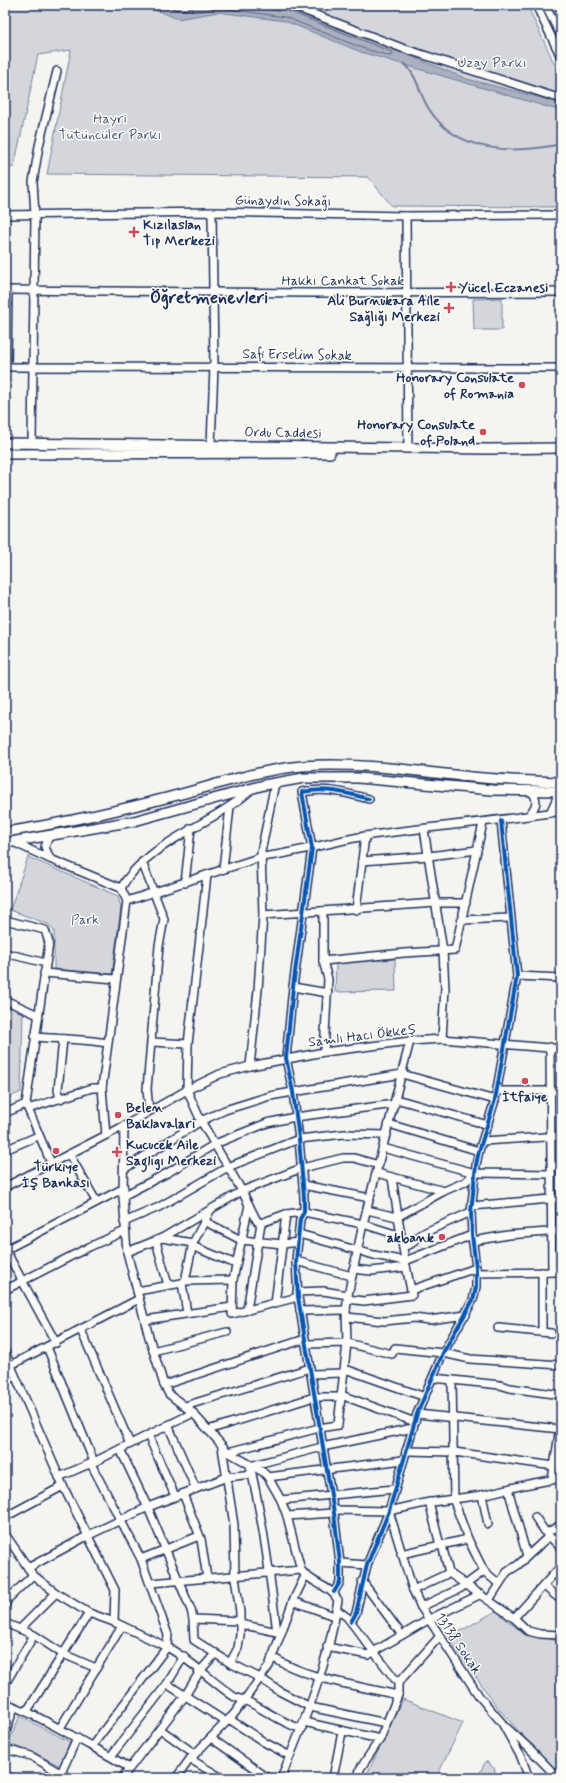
<svg xmlns="http://www.w3.org/2000/svg" width="566" height="1783" viewBox="0 0 566 1783" font-family="Mynerve,sans-serif">
<rect width="100%" height="100%" fill="#f4f4f1"/>
<filter id="ink" filterUnits="userSpaceOnUse"><feTurbulence type="fractalNoise" baseFrequency=".025" numOctaves="2"/><feDisplacementMap in="SourceGraphic" scale="8" xChannelSelector="R" yChannelSelector="G"/><feConvolveMatrix kernelMatrix="1 2 1 2 8 2 1 2 1" color-interpolation-filters="sRGB"/></filter>
<g filter="url(#ink)">
<!-- green -->
<g fill="#d4d6db" stroke="#78829c">
<polygon points="5,5 527,5 561,78 561,207 392,206 368,177 47,174 71,50 38,55 14,167 5,168"/>
<polygon points="502,298 502,330 474,330 473,299"/>
<polygon points="28,857 118,896 121,907 112,974 54,969 54,931 48,924 10,910"/>
<polygon points="395,959 396,991 335,992 336,963"/>
<polygon points="5,1002 23,1010 21,1092 5,1099"/>
<polygon points="496,1611 524,1634 555,1640 561,1651 561,1717 559,1719 561,1720 561,1778 498,1708 448,1638"/>
<polygon points="403,1699 463,1723 436,1778 367,1778 368,1772"/>
<polygon points="20,1716 70,1742 60,1766 33,1752 8,1744"/>
<polygon points="486,1761 495,1769 494,1778 477,1778"/>
</g>
<!-- water -->
<polygon fill="#aab0bf" stroke="#717c98" points="144,5 170,5 179,9 200,5 267,5 290,7 467,79 561,103 561,111 361,52 285,21 218,12 178,19"/>
<g fill="none" stroke-linecap="round" stroke-linejoin="round">
<!-- shore -->
<g stroke="#546385" stroke-width="1">
<polyline points="193,5 192,10 193,12 219,8 285,17 362,48 390,56 393,55 392,52 288,11 286,6"/>
<polyline points="237,5 279,11 281,9 281,5"/>
</g>
<!-- stream -->
<g stroke="#717c98" stroke-width="2">
<polyline points="137,5 159,11"/>
<path d="M404 63C418 76 419 94 429 109 457 154 515 154 561 144"/>
</g>
<defs>
<g id="minor">
<polyline points="176,5 186,5"/>
<polyline points="290,5 402,48 558,98 561,98"/>
<polyline points="536,5 561,57"/>
<polyline points="545,5 561,36"/>
<polyline points="5,215 212,212 406,216 561,215"/>
<polyline points="406,216 408,448"/>
<polyline points="5,290 311,293 561,292"/>
<polyline points="5,367 561,368"/>
<polyline points="7,367 8,290"/>
<polyline points="32,443 35,215 33,182 39,146 57,71"/>
<polyline points="211,445 214,366 212,212"/>
<polyline points="550,813 556,800 558,787"/>
<path d="M528 816C536 807 540 800 530 790"/>
<polyline points="424,829 443,951 445,988 442,1039"/>
<polyline points="49,836 45,847 50,859"/>
<polyline points="13,842 50,859 121,888 127,901 102,1088 106,1135"/>
<polyline points="362,861 429,856 477,850"/>
<polyline points="142,862 164,919 159,946 147,1089 149,1111"/>
<polyline points="223,869 230,807"/>
<polyline points="185,883 191,828"/>
<path d="M121 888C149 840 214 825 253 788"/>
<path d="M127 901 261 857C296 853 330 842 365 836 430 826 496 822 561 811"/>
<polyline points="356,910 365,836"/>
<polyline points="323,911 323,961 328,979 324,1052"/>
<polyline points="263,915 261,852 275,783"/>
<polyline points="5,920 45,930 49,943 26,1104 51,1163"/>
<polyline points="462,920 510,918"/>
<polyline points="5,953 46,963"/>
<polyline points="323,961 404,953 455,950 483,823"/>
<polyline points="44,973 115,979"/>
<polyline points="517,976 561,978"/>
<polyline points="293,987 328,993"/>
<polyline points="5,1000 38,1015"/>
<path d="M35 1037C59 1039 83 1039 107 1043"/>
<polyline points="152,1042 188,1044"/>
<polyline points="550,1047 552,1271"/>
<polyline points="250,1066 258,990 263,915 436,903 466,903"/>
<polyline points="497,1091 561,1091"/>
<polyline points="60,1099 58,1090 63,1039"/>
<polyline points="396,1099 488,1125"/>
<polyline points="28,1109 92,1088 102,1088"/>
<polyline points="5,1113 26,1104"/>
<polyline points="389,1124 479,1151"/>
<path d="M124 1126 123 1196 127 1252 149 1337 164 1385 169 1394 193 1413 228 1452 263 1472 268 1477 281 1500 287 1516 301 1570C311 1584 330 1585 338 1600 329 1662 305 1720 281 1778"/>
<polyline points="483,1141 561,1136"/>
<polyline points="383,1148 475,1173 551,1174"/>
<polyline points="5,1150 38,1136"/>
<polyline points="69,1154 96,1201"/>
<polyline points="552,1166 561,1166"/>
<polyline points="124,1169 201,1121 225,1110 270,1096 293,1092 402,1074 495,1100"/>
<polyline points="377,1173 444,1191"/>
<polyline points="303,1185 370,1198"/>
<polyline points="5,1187 124,1126 187,1090 220,1074 250,1066 324,1052 410,1041 442,1039 561,1049"/>
<polyline points="123,1196 169,1172 215,1144 267,1123 295,1117 395,1104"/>
<polyline points="249,1205 257,1221 261,1223"/>
<polyline points="472,1206 561,1198"/>
<polyline points="367,1210 397,1217 444,1191 465,1182 475,1173"/>
<polyline points="204,1221 241,1240 283,1244 298,1242"/>
<polyline points="124,1222 159,1207 228,1167 299,1139 344,1134 387,1135"/>
<polyline points="299,1234 374,1255 405,1261 472,1235"/>
<polyline points="162,1238 193,1243"/>
<polyline points="156,1241 168,1285"/>
<polyline points="473,1241 508,1235 561,1231"/>
<polyline points="192,1246 236,1264"/>
<polyline points="403,1247 411,1244 421,1234 471,1212"/>
<polyline points="5,1249 56,1343"/>
<polyline points="5,1250 124,1188"/>
<polyline points="127,1252 162,1238 242,1191 201,1121 187,1090 188,1044 207,875"/>
<polyline points="296,1261 352,1276"/>
<polyline points="353,1269 371,1271 406,1267"/>
<polyline points="476,1273 561,1272"/>
<polyline points="185,1281 233,1280"/>
<polyline points="5,1290 89,1247 125,1231"/>
<polyline points="411,1290 476,1268"/>
<polyline points="137,1291 182,1283"/>
<polyline points="297,1292 323,1291 348,1295"/>
<polyline points="298,1297 232,1314 233,1280 249,1205 242,1191 302,1168 343,1158 354,1158 379,1165"/>
<polyline points="347,1299 364,1301 412,1295 405,1261 392,1178"/>
<polyline points="275,1304 286,1214"/>
<polyline points="247,1310 261,1223 286,1214 304,1212 363,1224 401,1236"/>
<polyline points="300,1311 346,1310"/>
<polyline points="187,1313 182,1283 185,1281 193,1243 211,1209"/>
<polyline points="347,1317 384,1321 414,1318 429,1320 466,1315"/>
<polyline points="145,1320 232,1307"/>
<polyline points="498,1328 551,1333"/>
<polyline points="81,1330 130,1444"/>
<polyline points="542,1332 542,1272"/>
<polyline points="306,1344 347,1343 392,1354 395,1348 443,1353 470,1359 561,1365"/>
<polyline points="47,1347 94,1462"/>
<polyline points="153,1351 227,1332"/>
<polyline points="5,1352 63,1486 115,1590 114,1622"/>
<polyline points="11,1365 139,1299"/>
<polyline points="345,1369 425,1397"/>
<polyline points="311,1374 344,1373"/>
<polyline points="433,1378 500,1385 510,1388 561,1395"/>
<polyline points="164,1385 305,1339"/>
<polyline points="341,1395 415,1422"/>
<polyline points="185,1406 310,1368"/>
<polyline points="417,1414 560,1429"/>
<polyline points="168,1425 196,1489"/>
<polyline points="208,1430 314,1397 341,1397"/>
<polyline points="148,1435 175,1496"/>
<polyline points="222,1447 234,1525 235,1577 240,1612 240,1635 238,1648 230,1663"/>
<polyline points="120,1449 149,1510 191,1610 193,1619 194,1640 230,1663 260,1678 281,1692 310,1707 386,1723"/>
<polyline points="406,1451 454,1452 554,1466"/>
<polyline points="228,1452 319,1428 338,1425 347,1343 346,1310 348,1295 363,1224 410,1041"/>
<path d="M91 1464 141 1559 168 1635 167 1647C191 1660 210 1680 233 1696 236 1698 240 1699 244 1700 265 1709 279 1722 302 1729"/>
<polyline points="59,1477 94,1462 193,1413"/>
<polyline points="268,1477 403,1460"/>
<polyline points="552,1480 561,1420"/>
<polyline points="508,1489 527,1556"/>
<polyline points="183,1494 201,1539 207,1578"/>
<polyline points="482,1495 488,1524"/>
<polyline points="281,1500 394,1489"/>
<polyline points="429,1502 440,1545"/>
<polyline points="334,1510 389,1511 425,1503 482,1495 524,1485 561,1478"/>
<polyline points="389,1511 413,1590 421,1607 479,1696 502,1723 521,1757 529,1778"/>
<polyline points="287,1516 334,1513"/>
<polyline points="5,1517 63,1486"/>
<polyline points="535,1517 546,1533 561,1548"/>
<polyline points="546,1533 561,1525"/>
<polyline points="5,1534 33,1575 56,1593 89,1613 114,1622 167,1647 92,1746"/>
<polyline points="401,1554 468,1539"/>
<polyline points="141,1559 199,1536"/>
<polyline points="340,1563 367,1565"/>
<polyline points="28,1568 87,1536 148,1507 227,1477 252,1474"/>
<polyline points="484,1571 499,1584"/>
<polyline points="449,1573 514,1618 528,1631 540,1634 561,1635"/>
<polyline points="362,1581 402,1635"/>
<polyline points="151,1583 301,1570"/>
<polyline points="544,1586 561,1600"/>
<polyline points="413,1590 449,1573 442,1545"/>
<path d="M334 1592 340 1582V1563L334 1513 298 1297 296 1261 300 1219 304 1212V1197L299 1139 293 1092 286 1058 293 987 312 848 302 792C326 787 346 793 369 799"/>
<polyline points="489,1600 507,1572 518,1565 549,1536"/>
<polyline points="293,1601 334,1616"/>
<polyline points="5,1605 8,1599 33,1575"/>
<polyline points="421,1607 461,1588 484,1571 468,1539 454,1501 452,1380"/>
<polyline points="336,1609 347,1617 398,1683 398,1695 380,1739 360,1769 358,1778"/>
<polyline points="514,1618 561,1566"/>
<polyline points="193,1619 240,1621"/>
<polyline points="351,1622 356,1613 367,1565 389,1511 417,1414 443,1353 473,1300 476,1287 476,1268 472,1235 471,1212 476,1165 479,1151 495,1100 517,976 501,821"/>
<polyline points="5,1623 34,1635 63,1654 96,1668"/>
<polyline points="240,1624 277,1632"/>
<polyline points="20,1629 56,1593"/>
<path d="M281 1633 277 1632C270 1576 263 1520 250 1466L322 1447 413 1428"/>
<polyline points="327,1647 368,1655 428,1620 481,1594"/>
<path d="M272 1657C309 1680 356 1685 398 1695"/>
<polyline points="398,1683 440,1636"/>
<polyline points="5,1684 34,1635"/>
<polyline points="167,1684 226,1722"/>
<path d="M5 1703C36 1714 63 1731 91 1746 104 1753 117 1760 129 1768"/>
<polyline points="27,1711 89,1613"/>
<polyline points="229,1719 264,1742 290,1756"/>
<polyline points="304,1722 380,1739"/>
<polyline points="60,1728 122,1626"/>
<polyline points="507,1728 530,1749 558,1778"/>
<polyline points="160,1729 195,1754"/>
<polyline points="5,1735 14,1707"/>
<polyline points="211,1738 268,1778"/>
<polyline points="5,1749 31,1756 69,1778"/>
<polyline points="111,1756 167,1684 184,1656"/>
<polyline points="190,1759 222,1778"/>
<polyline points="61,1773 77,1738"/>
<polyline points="5,1776 13,1778"/>
<polyline points="122,1778 185,1696 200,1671 216,1653"/>
<polyline points="176,1778 190,1759 234,1714 269,1666 293,1601 305,1576"/>
<polyline points="333,1778 342,1732"/>
</g>
<g id="major">
<polyline points="5,443 488,449 561,448"/>
<polyline points="5,454 330,453"/>
<path d="M5 832C60 824 116 811 170 797 214 786 256 770 302 766 358 762 415 771 471 777 500 780 531 781 561 782"/>
<polyline points="5,843 134,821 264,785 304,778 358,778 492,790 561,791"/>
</g>
</defs>
<!-- minor casing -->
<use href="#minor" stroke="#1b2f5e" stroke-width="10"/>
<!-- major casing -->
<use href="#major" stroke="#1b2f5e" stroke-width="12"/>
<!-- minor -->
<use href="#minor" stroke="#fdfcf7" stroke-width="7"/>
<!-- major -->
<use href="#major" stroke="#fdfcf7" stroke-width="9"/>
<defs>
<g id="cycleway">
<path d="M334 1592 340 1582V1563L334 1513 298 1297 296 1261 300 1219 304 1212V1197L299 1139 293 1092 286 1058 293 987 312 848 302 792C326 787 346 793 369 799"/>
<polyline points="351,1622 356,1613 367,1565 389,1511 417,1414 443,1353 473,1300 476,1287 476,1268 472,1235 471,1212 476,1165 479,1151 495,1100 517,976 501,821"/>
</g>
</defs>
<!-- cycleway casing -->
<use href="#cycleway" stroke="#fdfcf7" stroke-width="6"/>
<!-- cycleway -->
<use href="#cycleway" stroke="#0057b8" stroke-width="4"/>
</g>
</g>
<!-- markers -->
<g fill="#d1495b" stroke="#fdfcf7" stroke-width="1.5">
<path d="M132 226h4v4h4v4h-4v4h-4v-4h-4v-4h4z"/>
<path d="M449 281h4v4h4v4h-4v4h-4v-4h-4v-4h4z"/>
<path d="M447 302h4v4h4v4h-4v4h-4v-4h-4v-4h4z"/>
<circle cx="522" cy="385" r="4"/>
<circle cx="483" cy="432" r="4"/>
<circle cx="525" cy="1081" r="4"/>
<circle cx="118" cy="1115" r="4"/>
<circle cx="56" cy="1151" r="4"/>
<path d="M115 1146h4v4h4v4h-4v4h-4v-4h-4v-4h4z"/>
<circle cx="442" cy="1237" r="4"/>
</g>
<g text-anchor="middle" stroke-width="3" stroke-linejoin="round" paint-order="stroke">
<!-- park labels -->
<g font-size="14" fill="#49597d" stroke="#fdfcf7">
<text x="492" y="67">Uzay Parkı</text>
<text x="110" y="123">Hayri<tspan x="110" dy="16">Tütüncüler Parkı</tspan></text>
<text x="85" y="924">Park</text>
</g>
<!-- street labels -->
<g font-size="14" fill="#1b2f5e" stroke="#fdfcf7">
<text transform="translate(283 200) rotate(1)" y="5">Günaydın Sokağı</text>
<text x="343" y="285">Hakkı Cankat Sokak</text>
<text transform="translate(297 354) rotate(1)" y="5">Safi Erselim Sokak</text>
<text transform="translate(283 432) rotate(1)" y="5">Ordu Caddesi</text>
<text transform="translate(362 1035) rotate(-7)" y="5">Samlı Hacı Ökkeş</text>
<text transform="translate(459 1643) rotate(56)" y="5">13138 Sokak</text>
</g>
<!-- poi labels -->
<g font-size="14" font-weight="bold" fill="#1b2f5e" stroke="#fdfcf7" text-anchor="start">
<text x="143" y="229">Kızılaslan<tspan x="143" dy="16">Tıp Merkezi</tspan></text>
<text x="459" y="292">Yücel Eczanesi</text>
<text x="440" y="305" text-anchor="end">Ali Burnukara Aile<tspan x="440" dy="16">Sağlığı Merkezi</tspan></text>
<text x="514" y="382" text-anchor="end">Honorary Consulate<tspan x="514" dy="16">of Romania</tspan></text>
<text x="475" y="429" text-anchor="end">Honorary Consulate<tspan x="475" dy="16">of Poland</tspan></text>
<text x="525" y="1101" text-anchor="middle">İtfaiye</text>
<text x="126" y="1112">Belen<tspan x="126" dy="16">Baklavaları</tspan></text>
<text x="126" y="1149">Kucucek Aile<tspan x="126" dy="16">Saglıgı Merkezi</tspan></text>
<text x="56" y="1171" text-anchor="middle">Türkiye<tspan x="56" dy="16">İş Bankası</tspan></text>
<text x="434" y="1242" text-anchor="end">akbank</text>
</g>
<!-- district labels -->
<g font-size="18" font-weight="bold" fill="#1b2f5e" stroke="#fdfcf7">
<text x="209" y="303">Öğretmenevleri</text>
</g>
</g>
<!-- margin -->
<rect width="566" height="1783" fill="none" stroke="#fdfcf7" stroke-width="20"/>
<rect x="10" y="10" width="546" height="1763" fill="none" stroke="#1b2f5e" stroke-width="1.5" filter="url(#ink)"/>
</svg>
